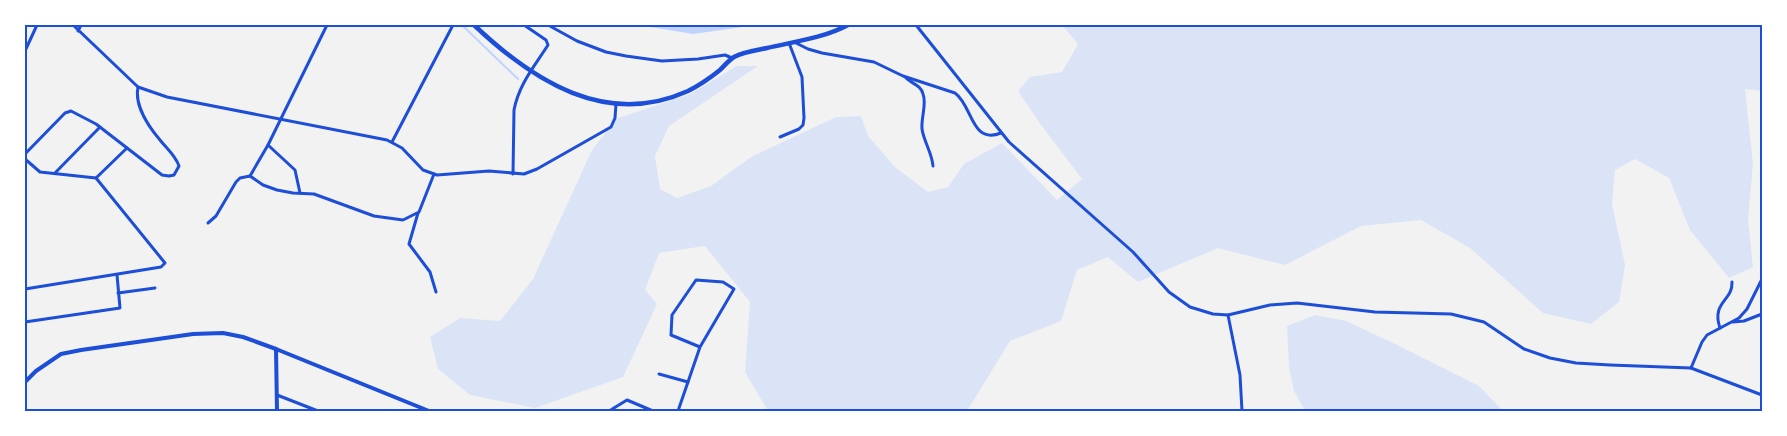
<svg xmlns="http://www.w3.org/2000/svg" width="1787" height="436" viewBox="0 0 1787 436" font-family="Jost,sans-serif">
<rect width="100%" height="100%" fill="#f2f2f2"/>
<!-- green -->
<g fill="#dbe4f7">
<polygon points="1062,25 1762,25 1762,91 1745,89 1753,164 1748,220 1753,267 1729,278 1690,230 1669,178 1635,159 1615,170 1612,204 1625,265 1619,302 1591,324 1543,313 1470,248 1421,220 1361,226 1285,265 1218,248 1138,282 1108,257 1077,270 1061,321 1010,341 967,411 768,411 745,372 750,302 705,246 659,253 645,290 657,304 623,377 535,408 470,395 438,369 430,337 460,318 500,321 533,279 592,150 616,119 690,94 737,66 758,66 669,126 655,156 660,189 677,198 711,186 751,157 836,117 861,116 868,136 895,167 928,192 948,187 964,164 1002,143 1057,200 1082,179 1041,125 1018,91 1030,77 1062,72 1078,44"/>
<polygon points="1315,315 1346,321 1391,342 1479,386 1503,411 1305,411 1294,391 1289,367 1287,326"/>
</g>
<!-- water -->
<polygon fill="#bfd3fe" points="638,25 757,25 693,34"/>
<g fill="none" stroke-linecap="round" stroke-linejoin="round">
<!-- stream -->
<polyline stroke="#bfd3fe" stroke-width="2" points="462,25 518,79"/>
<!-- minor -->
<g stroke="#1d4ed8" stroke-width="3">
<polyline points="73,25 138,87 167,97 387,140 402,148 423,170 437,175 489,171 524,174 537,169 611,127 615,118 616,104"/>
<polyline points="327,25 268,145 250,176 263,185 277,190 293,193 314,194 374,216 403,220 419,212 434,174"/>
<polyline points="548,25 577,41 606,52 626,56 662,61 698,59 725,55 732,58"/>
<polyline points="916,25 1009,142 1133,252 1169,292 1190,307 1213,314 1228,315 1270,305 1297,303 1375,312 1451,314 1484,322 1524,349 1550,358 1576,363 1610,365 1691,368 1762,395"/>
<polyline points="78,31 81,25"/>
<path d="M794 42 808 49 822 53 874 62 903 76 955 93C973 106 971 145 1001 133"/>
<polyline points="25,51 37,25"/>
<path d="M906 78C912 84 921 85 923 94 927 104 921 117 922 129 924 142 932 153 933 166"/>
<polyline points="780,137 799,129 803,125 804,118 802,77 789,43"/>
<polyline points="392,142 453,25"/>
<polyline points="268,145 295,170 300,193"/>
<path d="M25 154 65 113 71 111 96 124 162 175 169 176 174 175 179 166C175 155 167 149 160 140 149 127 134 105 138 87"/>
<polyline points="25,159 40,172 96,178 165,263 161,267 25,289"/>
<polyline points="55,173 100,127"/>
<path d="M513 174 514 110C519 84 534 67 548 45L546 40 524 25"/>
<polyline points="96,178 127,148"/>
<polyline points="418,213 409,244 430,272 436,292"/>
<polyline points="208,223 216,216 236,182 240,178 250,176"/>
<polyline points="118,293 155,288"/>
<polyline points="1228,315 1240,375 1242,411"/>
<polyline points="25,322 120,308 117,275"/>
<polyline points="1733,322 1744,321 1762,314"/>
<path d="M1720 328C1711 302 1733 301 1732 282"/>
<polyline points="1691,368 1702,342 1707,335 1739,318 1747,309 1762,279"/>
<polyline points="659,374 688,382"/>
<polyline points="277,395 318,411"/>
<polyline points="609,411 627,400 653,411"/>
<polyline points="678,411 700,347 734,289 723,282 696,280 672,315 671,335 700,347"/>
</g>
<!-- tertiary -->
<g stroke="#1d4ed8" stroke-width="4">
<polyline points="276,349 277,411"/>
<polyline points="25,382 36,371 61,354 81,350 193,334 223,333 243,337 276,349 429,411"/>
</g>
<!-- primary -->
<path stroke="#1d4ed8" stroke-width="4.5" d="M474 25C533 81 606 128 688 91 700 85 710 78 720 70 724 66 729 60 734 57 743 52 757 50 767 48 793 42 824 38 848 25"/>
</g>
<!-- border -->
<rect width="1787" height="436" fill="none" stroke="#ffffff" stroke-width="52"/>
<rect x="26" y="26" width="1735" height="384" fill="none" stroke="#1d4ed8" stroke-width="2"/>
</svg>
